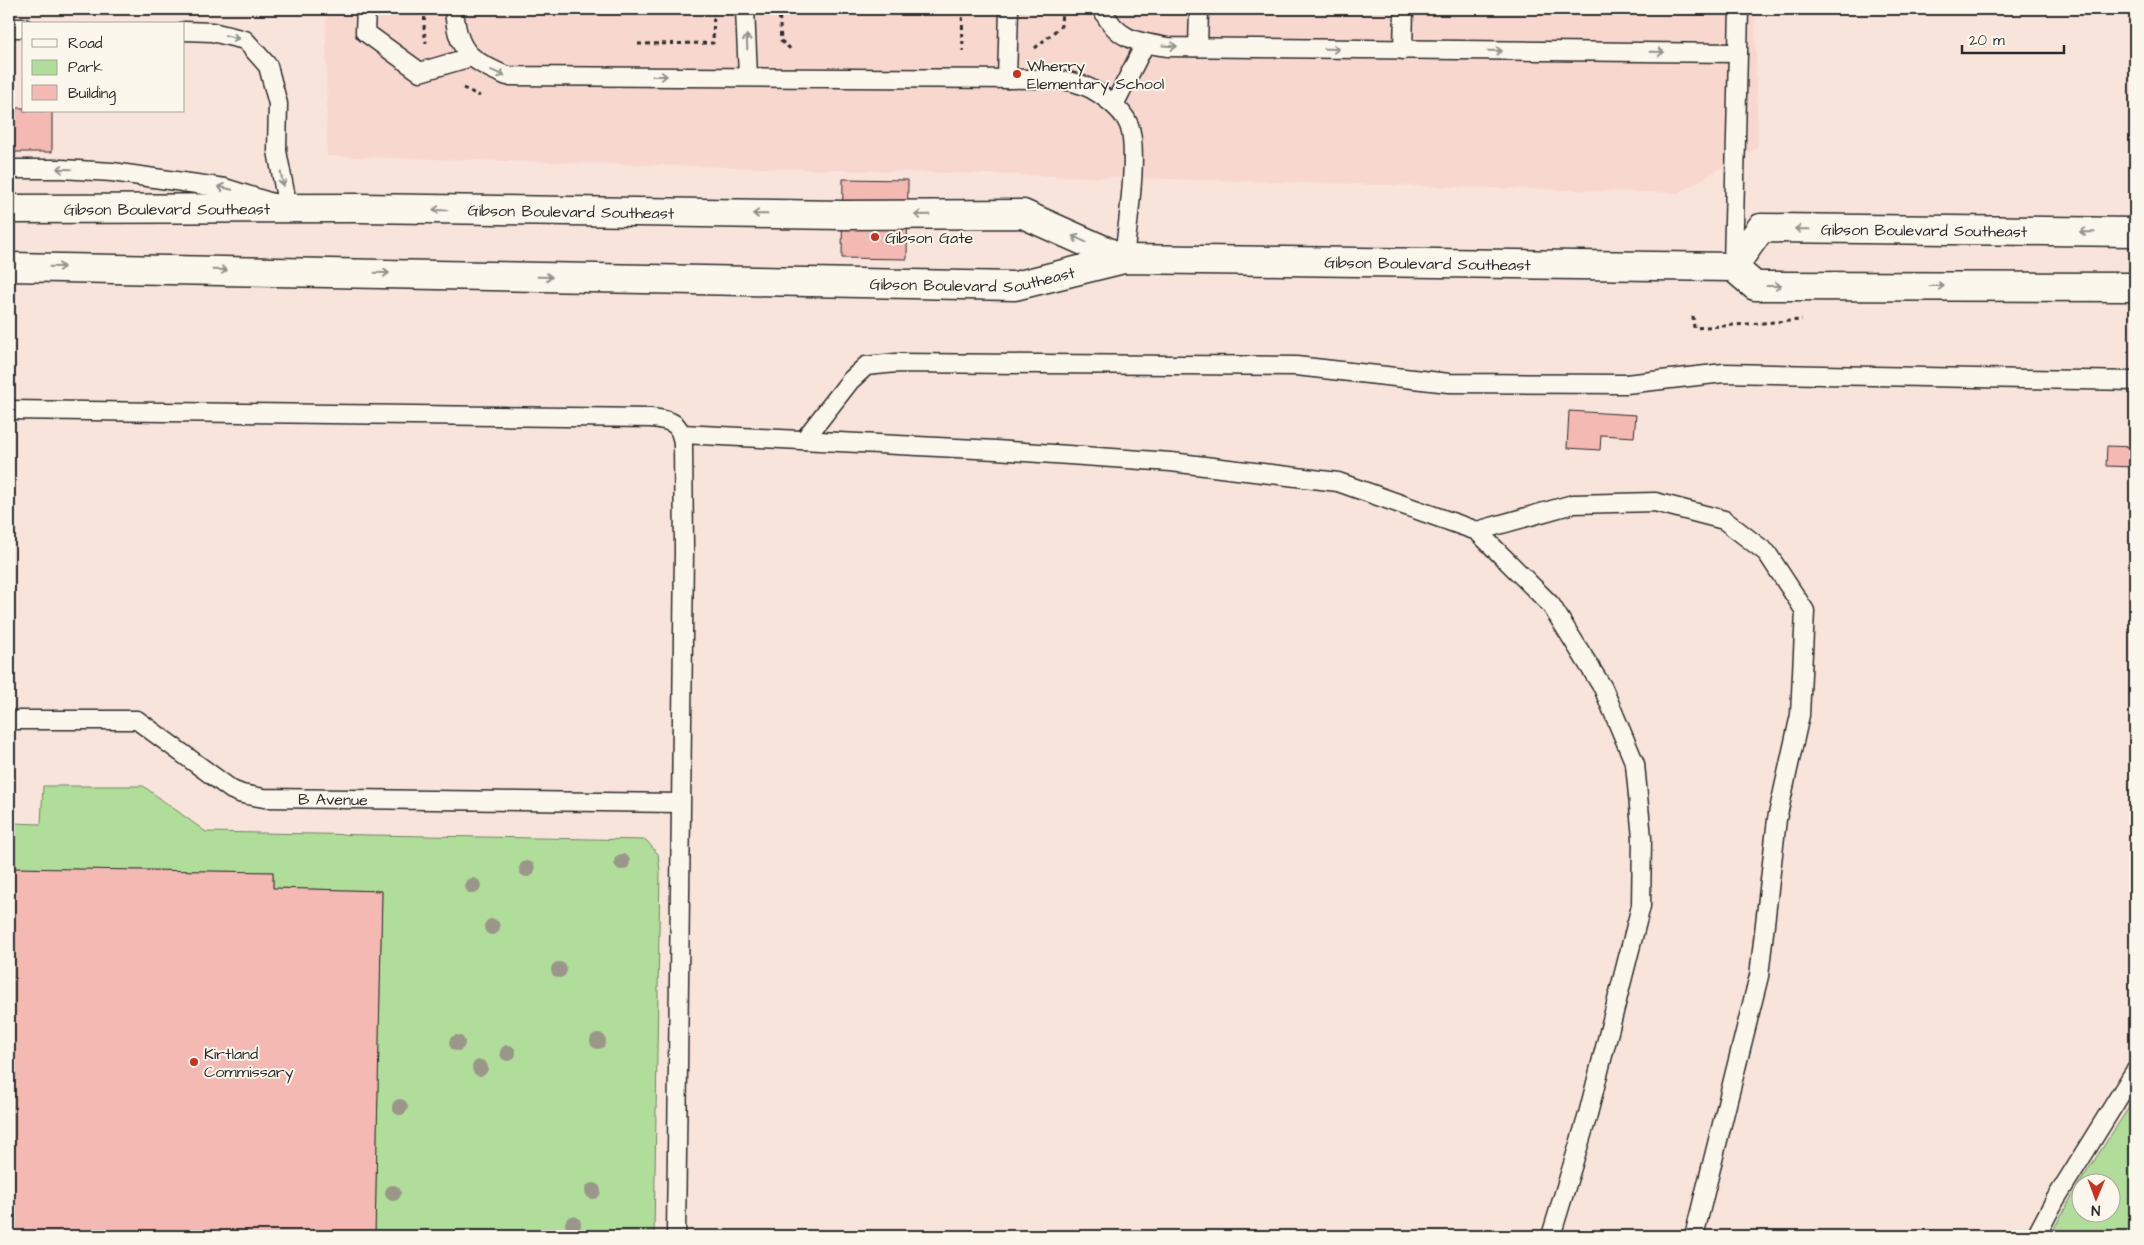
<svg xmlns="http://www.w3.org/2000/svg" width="2144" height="1245" viewBox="0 0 2144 1245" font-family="'Architects Daughter',sans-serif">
<rect width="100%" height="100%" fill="#f9e4db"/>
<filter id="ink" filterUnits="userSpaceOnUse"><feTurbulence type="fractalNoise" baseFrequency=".02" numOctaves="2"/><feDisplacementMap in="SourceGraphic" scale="10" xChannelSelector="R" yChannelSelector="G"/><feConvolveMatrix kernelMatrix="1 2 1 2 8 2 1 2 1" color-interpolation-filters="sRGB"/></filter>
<g filter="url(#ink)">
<!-- built -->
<polygon fill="#f8d7cf" points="326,9 1755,9 1758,147 1678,193 327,156"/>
<!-- green -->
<g fill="#b1dd9b" stroke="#6e8463" fill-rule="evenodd">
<polygon points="43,786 143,786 206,832 646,840 658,854 660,871 654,1236 375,1236 382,891 273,888 273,872 9,868 10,823 41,824"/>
<path d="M2135 1098V1236H2050L2077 1187ZM2082 1182H2112V1212H2082Z"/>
</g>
<!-- building -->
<g fill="#f5b9b4" stroke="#2b2b2b">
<polygon points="9,108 24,108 24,111 52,111 52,152 9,152"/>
<polygon points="843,179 908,180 907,259 842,258"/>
<polygon points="1569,411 1636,415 1634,437 1601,435 1600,450 1567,448"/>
<polygon points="2107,446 2135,447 2135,467 2106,466"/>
<polygon points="9,798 10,798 9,868 273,872 273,888 382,891 375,1236 185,1236 9,1233"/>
</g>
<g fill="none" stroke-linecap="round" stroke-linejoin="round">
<defs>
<g id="service">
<polyline points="366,9 365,32 420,72 471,57"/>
<path d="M454 9C457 51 469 60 507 76L1045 79C1055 80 1066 80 1076 83 1093 87 1122 107 1129 125 1139 151 1127 228 1124 259"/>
<polyline points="745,9 748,76"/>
<path d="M1102 9C1117 40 1136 42 1168 47L1738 53"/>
<polyline points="9,28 24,28"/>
<polyline points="1198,47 1199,9"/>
<polyline points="1403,50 1404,9"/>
<polyline points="1007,79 1009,9"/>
<polyline points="1114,105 1145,44"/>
<polyline points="9,169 61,169 112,172 225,188 288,208 277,151 278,104 268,66 245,40 212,32 184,31"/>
<polyline points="1733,266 1739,9"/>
<path d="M9 410 651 418C672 420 681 423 683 445L684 550 676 1236"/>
<polyline points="682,434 996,450 1171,462 1338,482 1477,531 1551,605 1603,688 1635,764 1642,838 1641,906 1587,1118 1551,1236"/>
<polyline points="804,440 850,381 866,366 896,363 1296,366 1449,383 1626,384 1724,373 2135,381"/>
<polyline points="1477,531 1573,504 1655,502 1724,520 1767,553 1805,611 1800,715 1777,819 1759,976 1694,1236"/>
<path id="s1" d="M9 720H137L232 790 242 794 264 798 680 803"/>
<polyline points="2036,1236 2055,1200 2135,1071"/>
</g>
<g id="secondary">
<path id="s2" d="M9 209 360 208 843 215 1023 214 1124 259"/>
<path id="s3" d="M9 267 1015 286 1124 259 1733 267 1755 286 2135 287"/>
<path id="s4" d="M1733 267 1761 228 2135 232"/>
</g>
</defs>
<!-- service casing -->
<use href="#service" stroke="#2b2b2b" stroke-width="21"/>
<!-- secondary casing -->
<use href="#secondary" stroke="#2b2b2b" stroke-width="31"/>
<!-- path -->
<g stroke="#2b2b2b" stroke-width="3" stroke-dasharray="4 4" stroke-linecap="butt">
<polyline points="425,9 424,30 426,43"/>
<polyline points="779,9 781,41 792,50"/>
<polyline points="962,9 963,51"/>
<polyline points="638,44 713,43 714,9"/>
<polyline points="1035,48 1061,26 1062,9"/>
<polyline points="463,88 480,96"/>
<polyline points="1693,316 1694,328 1802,320"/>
</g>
<!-- service -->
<use href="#service" stroke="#fbf7ec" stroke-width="18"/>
<!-- secondary -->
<use href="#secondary" stroke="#fbf7ec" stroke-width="28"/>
</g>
<!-- trees -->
<g fill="#9a978a">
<circle cx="622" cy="862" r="8"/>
<circle cx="527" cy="869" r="8"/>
<circle cx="473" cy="886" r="8"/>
<circle cx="492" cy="927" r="8"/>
<circle cx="559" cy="970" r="8"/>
<circle cx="598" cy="1041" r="8"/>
<circle cx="457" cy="1043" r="8"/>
<circle cx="508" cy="1053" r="8"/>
<circle cx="480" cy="1068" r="8"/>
<circle cx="400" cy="1107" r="8"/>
<circle cx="593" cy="1191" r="8"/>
<circle cx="393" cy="1193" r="8"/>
<circle cx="573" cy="1224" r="8"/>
</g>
<!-- one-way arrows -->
<defs><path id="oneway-shaft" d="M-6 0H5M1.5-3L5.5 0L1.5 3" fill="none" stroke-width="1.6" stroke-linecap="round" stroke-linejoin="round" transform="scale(1.25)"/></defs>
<g stroke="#93918c">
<use href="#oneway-shaft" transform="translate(232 37) rotate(14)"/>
<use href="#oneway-shaft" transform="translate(747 42) rotate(-92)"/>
<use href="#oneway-shaft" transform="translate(1170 46) rotate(4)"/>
<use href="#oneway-shaft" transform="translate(1332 49) rotate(1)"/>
<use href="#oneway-shaft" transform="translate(1495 51) rotate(1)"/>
<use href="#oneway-shaft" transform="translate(1657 52) rotate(1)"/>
<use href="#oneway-shaft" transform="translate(498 73) rotate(23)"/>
<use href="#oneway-shaft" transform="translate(660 76)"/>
<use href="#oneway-shaft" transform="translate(64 169) rotate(-178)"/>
<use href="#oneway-shaft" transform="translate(282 179) rotate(79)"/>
<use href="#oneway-shaft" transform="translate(225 188) rotate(-167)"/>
<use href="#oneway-shaft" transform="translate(440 210) rotate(-179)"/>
<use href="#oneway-shaft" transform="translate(760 214) rotate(-179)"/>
<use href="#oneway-shaft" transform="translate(922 215) rotate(179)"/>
<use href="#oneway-shaft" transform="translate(1802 229) rotate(-179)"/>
<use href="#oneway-shaft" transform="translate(2087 232) rotate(-179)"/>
<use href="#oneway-shaft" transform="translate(1079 239) rotate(-156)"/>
<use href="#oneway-shaft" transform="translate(57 267) rotate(1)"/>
<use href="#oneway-shaft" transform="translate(220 270) rotate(1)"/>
<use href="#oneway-shaft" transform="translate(382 273) rotate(1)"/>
<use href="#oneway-shaft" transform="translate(545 277) rotate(1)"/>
<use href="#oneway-shaft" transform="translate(1774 286)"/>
<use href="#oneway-shaft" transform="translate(1937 286)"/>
</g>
</g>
<!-- markers -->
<g fill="#c8321e" stroke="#fbf7ec" stroke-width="2">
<circle cx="1017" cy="74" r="5"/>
<circle cx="875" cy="237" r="5"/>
<circle cx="194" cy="1062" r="5"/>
</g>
<g text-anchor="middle" stroke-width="4" stroke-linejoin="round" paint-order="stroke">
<!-- poi labels -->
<g font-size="16" fill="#2b2b2b" stroke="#fbf7ec" text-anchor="start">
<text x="1027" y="71">Wherry<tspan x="1027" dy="18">Elementary School</tspan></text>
<text x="885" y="243">Gibson Gate</text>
<text x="204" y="1059">Kirtland<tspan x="204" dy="18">Commissary</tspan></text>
</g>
<!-- street labels -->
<g font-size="16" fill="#2b2b2b" stroke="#fbf7ec">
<text dy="6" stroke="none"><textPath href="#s2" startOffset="158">Gibson Boulevard Southeast</textPath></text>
<text dy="6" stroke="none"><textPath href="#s2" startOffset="562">Gibson Boulevard Southeast</textPath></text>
<text dy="6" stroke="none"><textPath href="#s4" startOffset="211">Gibson Boulevard Southeast</textPath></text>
<text dy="6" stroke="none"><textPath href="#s3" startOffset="1422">Gibson Boulevard Southeast</textPath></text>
<text dy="6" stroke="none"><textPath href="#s3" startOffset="964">Gibson Boulevard Southeast</textPath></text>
<text dy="6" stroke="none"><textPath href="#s1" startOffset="348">B Avenue</textPath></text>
</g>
</g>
<!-- margin -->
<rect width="2144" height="1245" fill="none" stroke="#fbf7ec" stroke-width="30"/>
<rect x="15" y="15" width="2114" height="1215" fill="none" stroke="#2b2b2b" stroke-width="2" filter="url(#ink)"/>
<!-- legend -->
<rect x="22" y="22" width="162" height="90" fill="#fbf7ec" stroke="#a8a59f"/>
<rect x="32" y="39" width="25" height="8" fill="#fbf7ec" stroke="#a8a59f"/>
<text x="68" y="48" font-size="15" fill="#2b2b2b">Road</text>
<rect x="32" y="60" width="25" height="15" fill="#b1dd9b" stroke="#a8a59f"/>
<text x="68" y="72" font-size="15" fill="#2b2b2b">Park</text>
<rect x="32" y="85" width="25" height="15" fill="#f5b9b4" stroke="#a8a59f"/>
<text x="68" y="98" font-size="15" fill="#2b2b2b">Building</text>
<!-- north arrow -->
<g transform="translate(2096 1198) rotate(181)"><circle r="24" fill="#fbf7ec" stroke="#a8a59f"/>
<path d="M0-4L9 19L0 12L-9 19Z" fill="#c8321e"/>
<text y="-8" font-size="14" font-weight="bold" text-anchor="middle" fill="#2b2b2b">N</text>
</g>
<!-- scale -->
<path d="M1962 45v8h102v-8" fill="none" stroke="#2b2b2b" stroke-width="2.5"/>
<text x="1969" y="45" font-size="15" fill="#2b2b2b" stroke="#fbf7ec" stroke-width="4" paint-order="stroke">20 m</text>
</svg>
